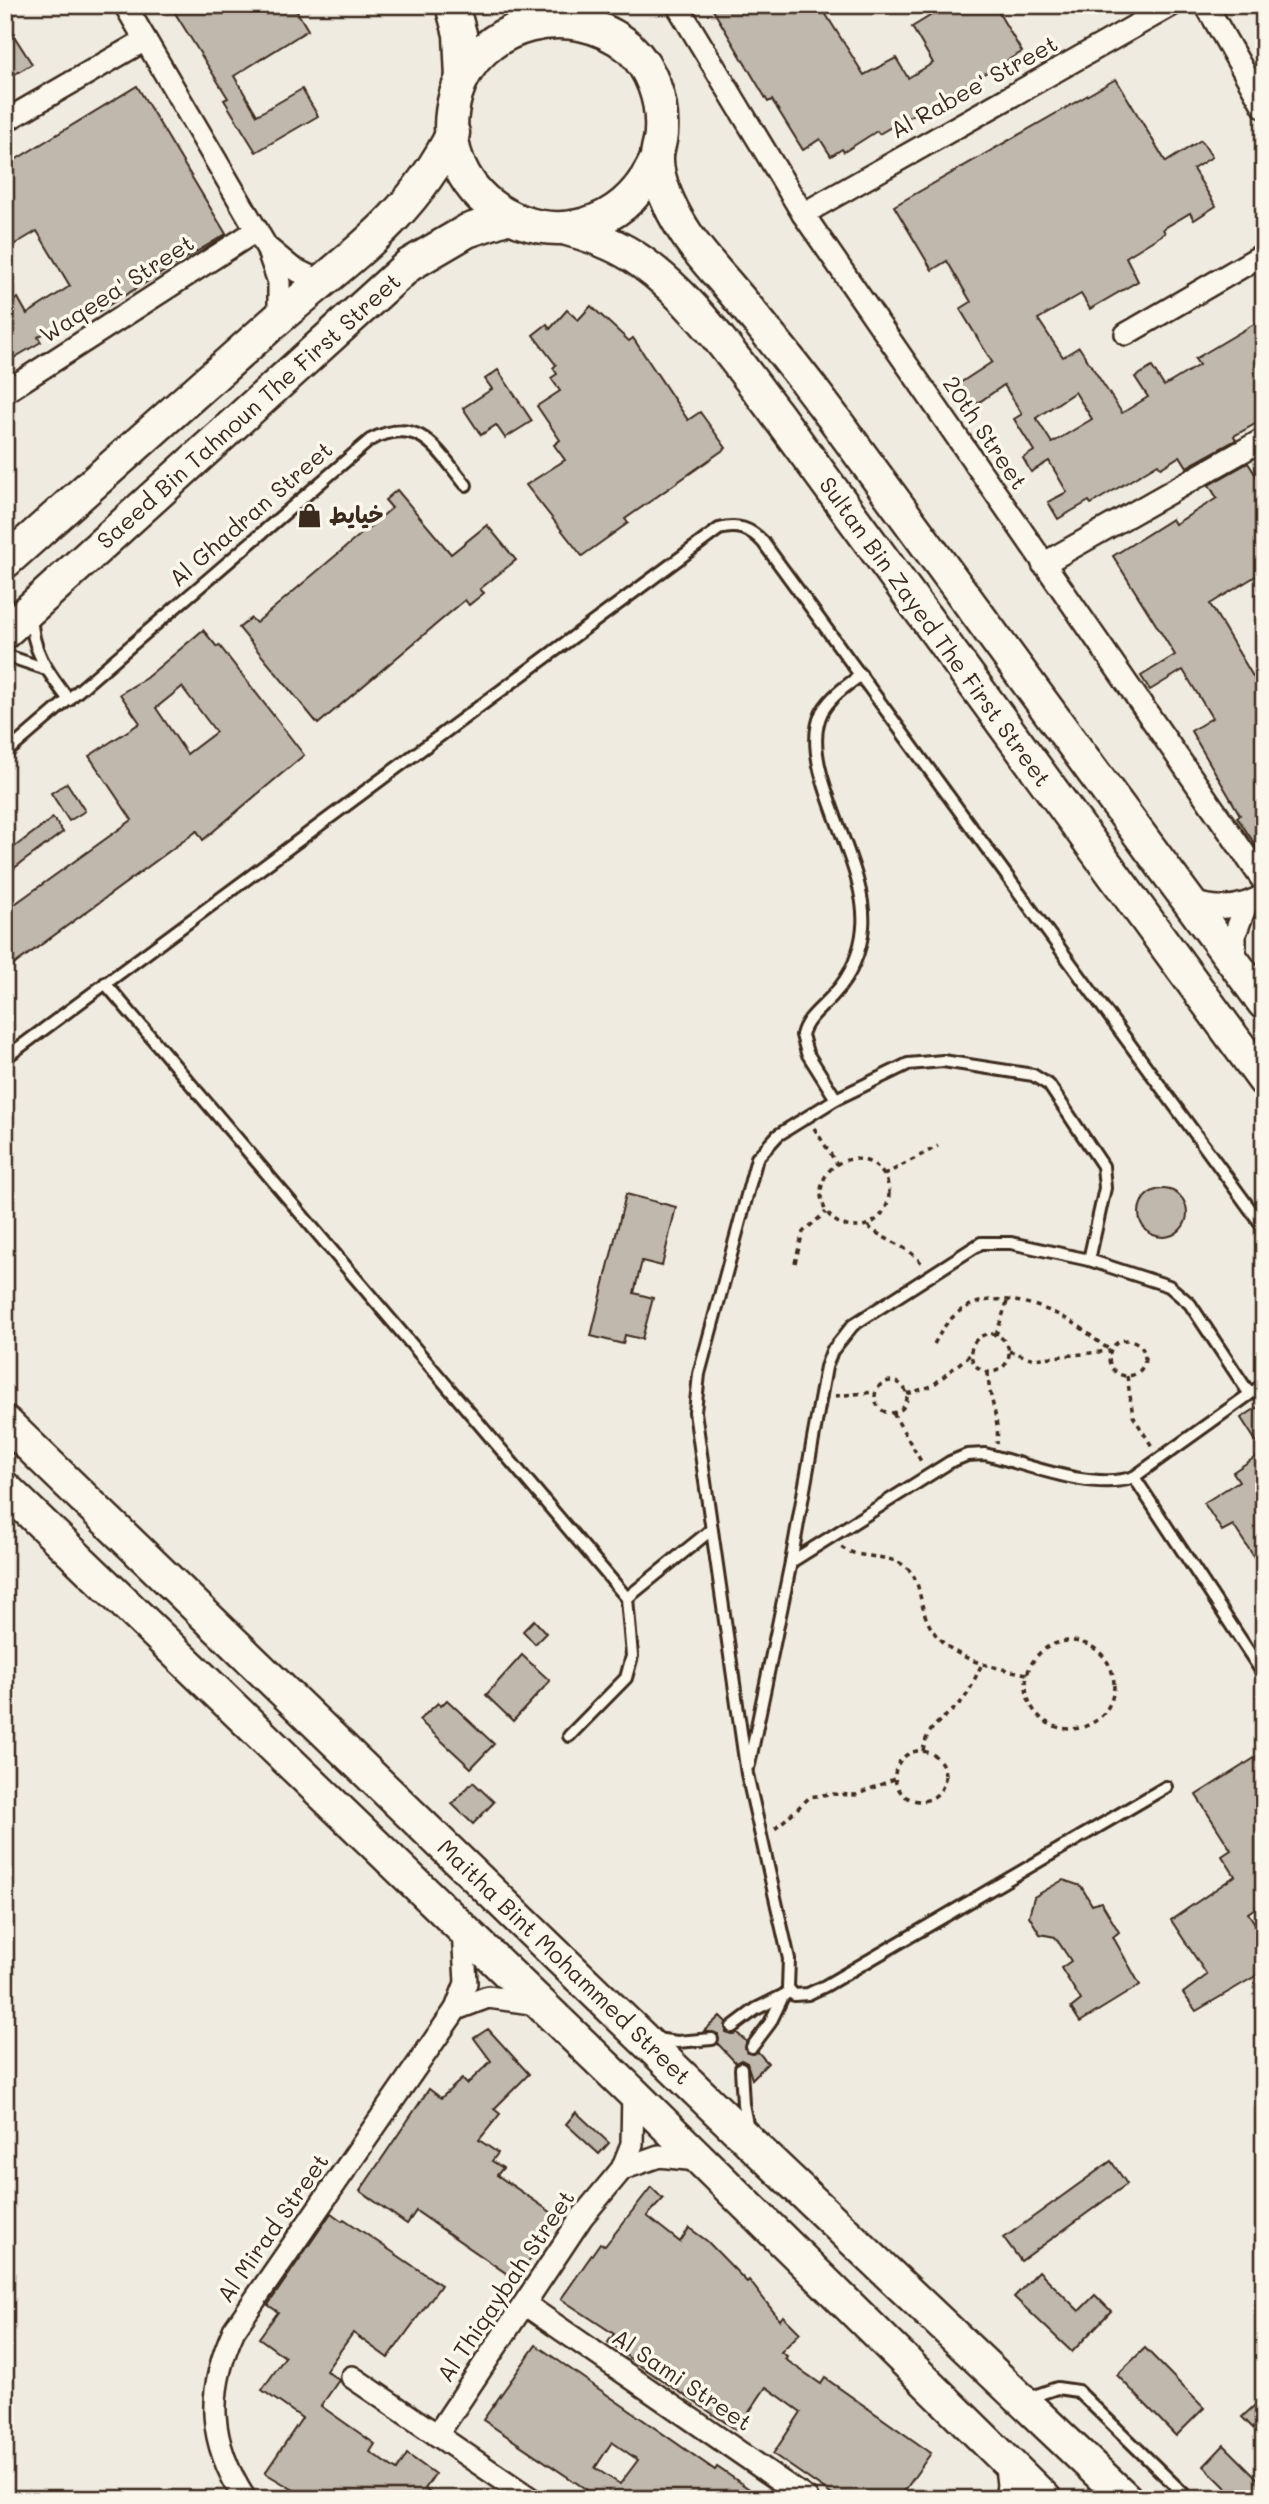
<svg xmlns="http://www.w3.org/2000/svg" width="1269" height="2504" viewBox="0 0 1269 2504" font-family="Mali,'Playpen Sans Arabic',sans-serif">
<rect width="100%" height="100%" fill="#f0ebe0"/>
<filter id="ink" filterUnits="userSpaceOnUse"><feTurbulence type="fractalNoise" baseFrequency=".0143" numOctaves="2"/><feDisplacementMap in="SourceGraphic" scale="14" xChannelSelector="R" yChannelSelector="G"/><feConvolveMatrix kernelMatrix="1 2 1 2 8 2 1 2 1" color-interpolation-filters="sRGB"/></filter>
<g filter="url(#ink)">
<!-- building -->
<g fill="#c0b8ad" stroke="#3b2a1e" stroke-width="2" fill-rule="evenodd">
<polygon points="170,5 293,5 308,30 234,76 257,115 302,89 318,116 256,152 224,100 228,98"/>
<polygon points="710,5 820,5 864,75 896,58 908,78 933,63 912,27 948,5 994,5 1022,52 879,134 877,131 844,152 842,149 831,156 820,139 803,150 772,100 768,102"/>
<polygon points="5,22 32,64 5,80"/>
<path d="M1116 79 1166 162 1201 140 1212 157 1193 169 1216 206 1194 220 1190 213 1163 229 1165 233 1126 257 1138 281 1090 309 1081 294 1038 319 1063 357 1079 347 1122 413 1148 397 1135 377 1152 367 1164 386 1199 365 1195 359 1259 321 1264 329V419L1234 436 1236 440 1187 467 1180 456 1161 468 1158 464 1091 504 1089 501 1058 519 1048 502 1067 492 1049 461 1031 472 1023 458 1034 451 1014 419 1022 414 1004 385 972 407 957 385 992 362 960 309 971 302 947 261 932 270 894 206ZM1075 392 1092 419 1052 443 1036 418Z"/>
<polygon points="137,86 226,234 89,317 84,308 38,337 41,342 5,363 5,306 18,298 27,314 70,286 37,231 5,250 5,166"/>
<polygon points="591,306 629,341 633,338 688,420 700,412 726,448 625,519 628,523 582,556 526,485 565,460 554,445 560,440 537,406 560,391 551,378 557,374 553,368 556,365 533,335 547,324 550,329 567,310 578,320"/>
<polygon points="498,370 532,421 505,438 496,425 481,435 463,408 492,389 485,379"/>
<polygon points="1248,463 1264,488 1264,571 1210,604 1264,695 1264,858 1237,817 1240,815 1191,731 1212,718 1183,670 1150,690 1141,676 1175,655 1113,556 1172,519 1175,524 1217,498 1209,485"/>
<polygon points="397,490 451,554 487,525 516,560 480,589 484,593 469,605 465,600 318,724 239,628 251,618 256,623 392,508 385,500"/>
<path d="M203 630 217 647 219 645 304 755 203 840 197 831 12 966 5 957V911L132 820 89 756 140 723 120 694 146 678ZM182 687 216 732 187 754 156 708Z"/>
<polygon points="67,783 85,811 69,821 51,793"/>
<polygon points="53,818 63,832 13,869 5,854"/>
<circle cx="1163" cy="1213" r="24"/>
<polygon points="626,1194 676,1207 662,1266 642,1261 634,1293 653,1298 642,1339 625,1335 623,1344 591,1336"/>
<polygon points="1264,1403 1264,1572 1233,1525 1222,1531 1204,1503 1239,1481 1233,1472 1263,1452 1241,1418"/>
<polygon points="534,1620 546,1633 535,1644 523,1631"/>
<polygon points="522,1655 550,1681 513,1721 486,1695"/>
<polygon points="447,1700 494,1744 471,1768 419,1720 438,1703 441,1706"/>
<polygon points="1264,1752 1264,1902 1248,1913 1264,1937 1264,1971 1196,2011 1183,1993 1207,1975 1171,1920 1235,1876 1222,1856 1231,1850 1196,1795"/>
<polygon points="473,1782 494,1802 473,1824 452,1804"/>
<polygon points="1063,1880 1081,1886 1092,1905 1101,1902 1119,1932 1113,1937 1140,1985 1080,2022 1071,2008 1081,2000 1061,1968 1071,1961 1055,1937 1040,1934 1029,1916 1034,1897"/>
<polygon points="720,2016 726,2022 726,2032 737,2033 746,2041 747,2053 758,2052 768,2063 752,2079 747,2063 741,2060 736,2063 718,2044 718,2034 704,2031"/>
<polygon points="488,2029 529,2074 494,2109 500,2114 479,2140 498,2153 492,2161 503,2168 497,2175 558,2217 516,2280 416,2211 407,2224 360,2191 429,2089 441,2098 462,2079 467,2084 491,2061 474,2038"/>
<polygon points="576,2112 609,2143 599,2154 566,2124"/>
<polygon points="1111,2161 1127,2184 1021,2261 1004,2238"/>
<polygon points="651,2187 663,2199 647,2216 680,2242 689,2228 707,2241 747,2282 749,2280 780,2320 783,2316 800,2333 781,2352 787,2356 785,2359 821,2384 825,2378 931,2453 899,2499 838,2499 773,2454 801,2412 766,2387 737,2430 636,2363 608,2342 614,2334 561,2299 600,2243 605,2246"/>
<polygon points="331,2213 342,2221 344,2219 441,2285 388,2358 353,2333 326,2371 339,2380 321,2406 375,2444 370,2452 397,2470 407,2454 435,2474 425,2489 438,2499 309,2499 265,2473 302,2418 262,2390 285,2357 259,2338 278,2312 268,2305"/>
<polygon points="1039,2271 1079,2311 1095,2295 1111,2311 1072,2352 1014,2297"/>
<path d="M536 2345 715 2470 717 2467 764 2499H585L590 2492 483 2420ZM612 2442 638 2460 620 2484 595 2468Z"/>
<polygon points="1145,2348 1204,2408 1176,2436 1117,2375"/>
<polygon points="1255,2405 1264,2413 1264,2439 1242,2417"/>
<polygon points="1224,2445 1264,2485 1264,2499 1237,2499 1204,2466"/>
</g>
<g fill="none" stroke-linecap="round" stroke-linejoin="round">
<defs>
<g id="service">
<path d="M32 615C30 649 49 674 69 700"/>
<polyline points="5,655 46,669"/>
<path d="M5 754 370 440C420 414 437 450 466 485"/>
<polyline points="105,983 627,1598 632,1656 626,1678 569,1736"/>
<path d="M5 1058 719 529C737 524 750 528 763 542L1264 1228"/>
<path d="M836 1099 807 1053 802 1035C806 1018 823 1007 834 994 851 976 861 951 863 927 869 861 795 767 822 712 831 696 846 686 861 675"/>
<polyline points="1089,1260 1105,1188 1103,1166 1049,1085 1033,1075 943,1061 908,1064 836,1099 778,1135 757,1158 699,1374 695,1412 747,1774 789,1959 788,1988 794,1995 808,1994 825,1986 1166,1787"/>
<polyline points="1134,1477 1264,1675"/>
<path d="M791 1562 950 1462 967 1455 985 1454C1027 1464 1093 1492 1134 1477L1264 1384"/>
<polyline points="627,1598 711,1530"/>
<polyline points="749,1765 791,1562 826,1367 832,1351 853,1325 981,1243 1011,1243 1089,1260 1169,1286 1190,1304 1249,1393"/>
<polyline points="732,2027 756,2009 790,1992"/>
<polyline points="656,2039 677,2042 712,2039"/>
<polyline points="752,2047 770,2023 783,1996"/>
<polyline points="741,2068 743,2104 748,2129"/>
<polyline points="1028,2398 1057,2388 1078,2391 1189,2499"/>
</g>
<g id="minor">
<polyline points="125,5 267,248 279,282 279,317"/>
<polyline points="677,5 803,214 1264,882"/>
<polyline points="1206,5 1264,107"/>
<polyline points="5,121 145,40"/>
<polyline points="803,214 1172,5"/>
<polyline points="269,249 292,268 321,282"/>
<polyline points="1126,334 1264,254"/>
<polyline points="5,392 257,230"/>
<polyline points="1043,564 1264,439"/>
<path d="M1188 901C1216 910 1238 910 1264 895"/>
<polyline points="1235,964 1235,934 1246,905"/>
<polyline points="456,2009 488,1997 538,2004"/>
<polyline points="622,2169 659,2156 697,2160"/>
<polyline points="526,2305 807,2499"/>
<polyline points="352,2377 531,2499"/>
<polyline points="437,2435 582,2217 622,2169 632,2144 633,2093"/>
<polyline points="1005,2458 1008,2485 1006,2499"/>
<path d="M245 2499C208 2441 206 2392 234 2330L456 2009 466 1983 463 1929"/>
</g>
<g id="secondary">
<polyline points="452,5 460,34 462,79"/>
<path d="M657 158C599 289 420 218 456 94 478 21 573 0 629 47 652 69 663 101 661 132 661 141 657 149 657 157 656 180 671 210 683 229 696 251 715 270 731 289 766 330 800 373 832 416 976 612 1119 808 1264 1003"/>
<path d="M567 229C593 236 618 245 640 261 694 299 735 360 775 412L1264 1080"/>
<path d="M5 562C94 482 183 403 272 324 344 260 408 223 453 133"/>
<polyline points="5,632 409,265 467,231 509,217"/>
<polyline points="5,1422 753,2145 1126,2499"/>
<polyline points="5,1488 633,2093 1045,2499"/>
</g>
</defs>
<!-- service casing -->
<use href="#service" stroke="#3b2a1e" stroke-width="16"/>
<!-- minor casing -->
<use href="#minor" stroke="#3b2a1e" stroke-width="26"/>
<!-- secondary casing -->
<use href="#secondary" stroke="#3b2a1e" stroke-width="37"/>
<!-- path -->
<g stroke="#3b2a1e" stroke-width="3.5" stroke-dasharray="5 5" stroke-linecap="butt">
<polyline points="814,1128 837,1164"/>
<circle cx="855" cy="1193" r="34"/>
<polyline points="884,1175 938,1146"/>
<path d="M868 1226C885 1242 907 1244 922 1264"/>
<polyline points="795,1263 803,1232 826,1212"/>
<circle cx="990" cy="1353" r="19"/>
<polyline points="996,1335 1008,1299"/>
<circle cx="1127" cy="1358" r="18"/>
<path d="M934 1344C939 1336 943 1327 949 1321 983 1282 1045 1304 1080 1327 1091 1335 1099 1344 1111 1350"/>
<polyline points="1009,1351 1034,1359 1110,1351"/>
<path d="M988 1372C988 1397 1000 1418 997 1444"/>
<polyline points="1127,1376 1133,1416 1153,1448"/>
<circle cx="891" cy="1397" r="16"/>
<polyline points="907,1394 932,1386 971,1354"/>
<polyline points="835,1396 875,1392"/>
<polyline points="893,1413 922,1463"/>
<path d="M841 1547C860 1561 890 1552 907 1568 919 1578 919 1595 923 1608 935 1657 985 1666 1027 1674"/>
<circle cx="1070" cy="1685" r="44"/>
<path d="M923 1751C927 1723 947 1719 963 1700 971 1690 975 1677 981 1666"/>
<circle cx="920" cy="1776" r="25"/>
<polyline points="775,1829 810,1797 829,1794 856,1795 894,1779"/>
</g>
<!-- service -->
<use href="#service" stroke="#fbf7ec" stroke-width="10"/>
<!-- minor -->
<use href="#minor" stroke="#fbf7ec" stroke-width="21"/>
<!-- secondary -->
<use href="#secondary" stroke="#fbf7ec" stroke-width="32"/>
</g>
</g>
<!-- icons -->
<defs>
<symbol id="shop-bare" viewBox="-9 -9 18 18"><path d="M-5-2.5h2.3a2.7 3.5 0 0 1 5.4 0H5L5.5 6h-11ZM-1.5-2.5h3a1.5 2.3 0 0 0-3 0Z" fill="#3b2a1e" stroke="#fbf7ec" stroke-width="2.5" paint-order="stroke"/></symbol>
</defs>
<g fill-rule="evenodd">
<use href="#shop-bare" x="292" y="498" width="35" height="35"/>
</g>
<g text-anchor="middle" stroke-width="7" stroke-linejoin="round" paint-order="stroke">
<!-- street labels -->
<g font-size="23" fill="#3b2a1e" stroke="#fbf7ec">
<text transform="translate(974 87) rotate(-29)" y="8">Al Rabee' Street</text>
<text transform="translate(117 289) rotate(-33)" y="8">Waqeea' Street</text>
<text transform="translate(249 411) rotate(-42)" y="8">Saeed Bin Tahnoun The First Street</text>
<text transform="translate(985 433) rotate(56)" y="8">20th Street</text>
<text transform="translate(251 514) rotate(-41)" y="8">Al Ghadran Street</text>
<text transform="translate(935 632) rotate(54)" y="8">Sultan Bin Zayed The First Street</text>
<text transform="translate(564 1962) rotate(44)" y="8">Maitha Bint Mohammed Street</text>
<text transform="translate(273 2228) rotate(-55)" y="8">Al Mirad Street</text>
<text transform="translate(506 2286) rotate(-56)" y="8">Al Thiqaybah Street</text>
<text transform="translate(682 2380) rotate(34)" y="8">Al Sami Street</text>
</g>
<!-- poi labels -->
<g font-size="23" font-weight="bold" fill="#3b2a1e" stroke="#fbf7ec" text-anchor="start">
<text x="329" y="523">خيايط</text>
</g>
</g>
<!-- margin -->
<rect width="1269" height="2504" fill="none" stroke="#fbf7ec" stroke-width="28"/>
<rect x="14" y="14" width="1241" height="2476" fill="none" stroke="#3b2a1e" stroke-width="2.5" filter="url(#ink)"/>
</svg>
